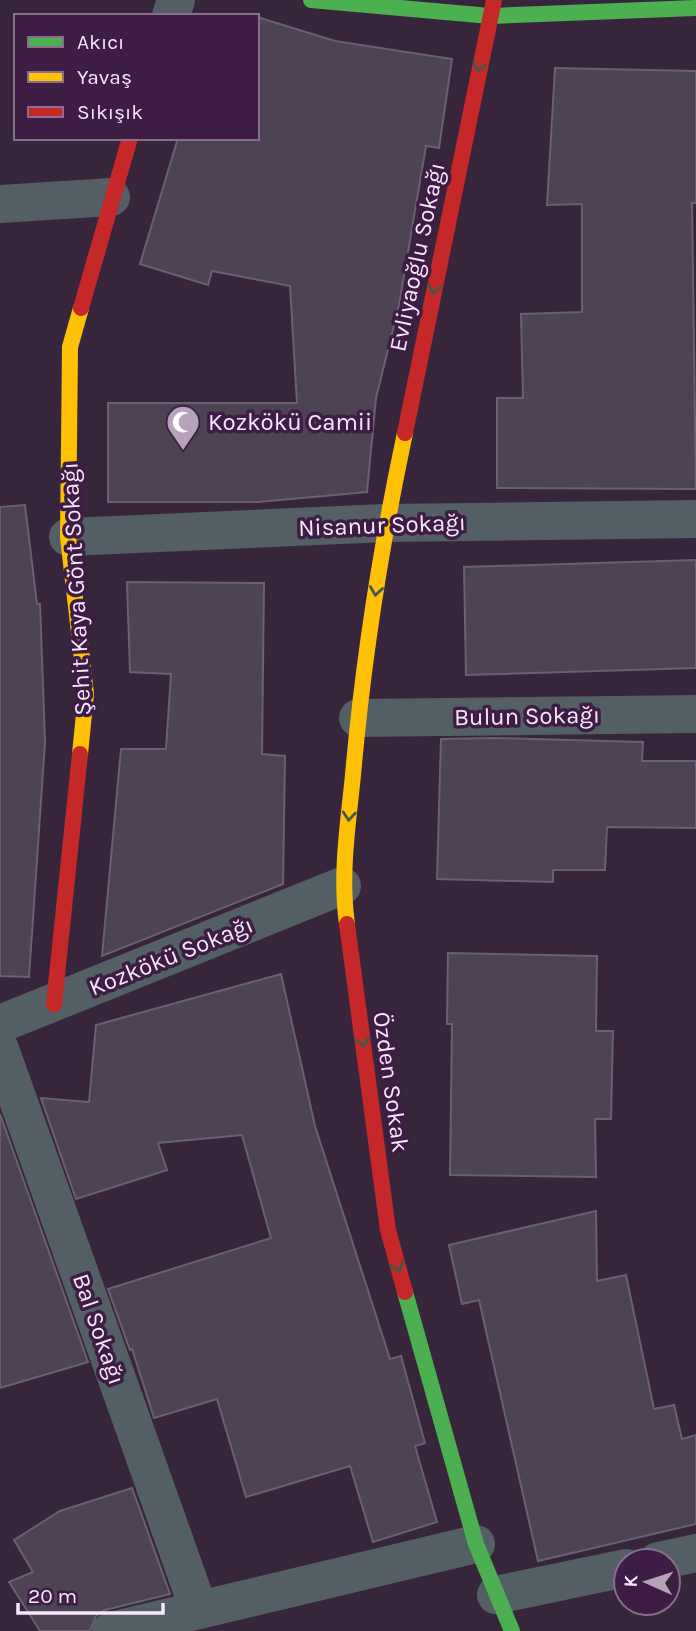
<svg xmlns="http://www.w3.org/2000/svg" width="696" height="1631" viewBox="0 0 696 1631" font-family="Karla,sans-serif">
<rect width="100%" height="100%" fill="#37263b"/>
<!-- building -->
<g fill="#4e4355" stroke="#6b5f73" stroke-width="2">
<polygon points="257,17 335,41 452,59 439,148 426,146 399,305 376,398 367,492 258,502 108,502 108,403 297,403 290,286 212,271 208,285 140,264 178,138 257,138"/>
<polygon points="555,68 696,71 696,203 692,203 696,489 497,488 497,398 523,398 521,314 582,312 582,204 547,205"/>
<polygon points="25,505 37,604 40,604 45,742 29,977 0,976 0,507"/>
<polygon points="696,560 696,668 466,675 464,567"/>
<polygon points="127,582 264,583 262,754 285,756 283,884 102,956 121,749 166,749 171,674 130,672"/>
<polygon points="496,738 643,742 642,761 696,761 696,828 607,827 605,870 553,870 553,882 437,879 441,739"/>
<polygon points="448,953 597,956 596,1031 613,1031 611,1119 595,1119 596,1177 450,1175 452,1024 447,1024"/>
<polygon points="281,974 315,1126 390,1359 401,1356 425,1443 415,1446 437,1522 373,1542 350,1466 246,1497 217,1399 154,1418 132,1349 130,1350 108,1289 271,1238 242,1135 158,1143 167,1170 76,1199 41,1098 89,1102 96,1025"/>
<polygon points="0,1114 88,1362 0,1388"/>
<polygon points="596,1211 597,1281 626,1275 654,1409 674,1405 682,1439 696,1435 696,1524 538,1561 479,1300 462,1304 449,1245"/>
<polygon points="132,1488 170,1594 105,1610 96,1616 90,1631 40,1631 9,1582 33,1572 14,1540 60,1511"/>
</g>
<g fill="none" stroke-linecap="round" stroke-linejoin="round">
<!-- street -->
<g stroke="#545f65" stroke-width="38">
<polyline points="171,16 176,0"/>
<polyline points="0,204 111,197"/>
<polyline points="68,537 386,523 696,519"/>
<polyline points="358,718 696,714"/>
<polyline points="0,1024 342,886"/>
<polyline points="0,1049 199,1610"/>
<polyline points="658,1561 696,1553"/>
<polyline points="496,1595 626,1568"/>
<polyline points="111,1631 476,1544"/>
</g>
<!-- fast -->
<g stroke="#4caf50" stroke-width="16">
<polyline points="311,0 490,16 696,8"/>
<polyline points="405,1292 476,1544 512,1631"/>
</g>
<!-- slow -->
<g stroke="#ffc107" stroke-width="16">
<polyline points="80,754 86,694 68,537 70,347 81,308"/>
<path d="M347 924C340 874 348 825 353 775 363 660 381 546 405 433"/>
</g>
<!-- jam -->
<g stroke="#c62828" stroke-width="16">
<polyline points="81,308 130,138"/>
<polyline points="405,433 494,0"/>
<polyline points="347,924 388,1230 405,1292"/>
<polyline points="54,1004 80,754"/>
</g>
</g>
<!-- one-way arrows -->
<defs><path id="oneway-chevron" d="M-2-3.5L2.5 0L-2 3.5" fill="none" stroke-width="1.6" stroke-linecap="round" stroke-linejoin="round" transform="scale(1.75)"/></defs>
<g stroke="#435749">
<use href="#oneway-chevron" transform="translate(479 67) rotate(102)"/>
<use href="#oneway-chevron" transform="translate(434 289) rotate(102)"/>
<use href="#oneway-chevron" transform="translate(376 591) rotate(98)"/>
<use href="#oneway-chevron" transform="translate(349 816) rotate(95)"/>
<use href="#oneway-chevron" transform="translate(363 1042) rotate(82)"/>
<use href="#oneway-chevron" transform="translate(398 1267) rotate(74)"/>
</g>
<!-- icons -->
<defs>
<symbol id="mosque-pin" viewBox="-11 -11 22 30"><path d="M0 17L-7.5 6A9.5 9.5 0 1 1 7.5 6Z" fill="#b6a2ba" stroke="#3d1d44"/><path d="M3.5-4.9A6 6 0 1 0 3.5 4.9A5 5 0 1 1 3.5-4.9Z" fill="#fff"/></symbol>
</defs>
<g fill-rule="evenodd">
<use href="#mosque-pin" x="164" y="403" width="38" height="52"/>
</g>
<g text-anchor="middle" stroke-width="7" stroke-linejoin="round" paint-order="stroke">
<!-- street labels -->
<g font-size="24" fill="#fae5fe" stroke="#3d1d44">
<text transform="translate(417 257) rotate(-78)" y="8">Evliyaoğlu Sokağı</text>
<text transform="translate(382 525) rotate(-2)" y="8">Nisanur Sokağı</text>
<text transform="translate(76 589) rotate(-93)" y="8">Şehit Kaya Gönt Sokağı</text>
<text transform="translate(527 716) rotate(-1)" y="8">Bulun Sokağı</text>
<text transform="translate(171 956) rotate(-22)" y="8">Kozkökü Sokağı</text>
<text transform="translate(391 1082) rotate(82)" y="8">Özden Sokak</text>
<text transform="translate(99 1329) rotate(71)" y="8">Bal Sokağı</text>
</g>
<!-- poi labels -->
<g font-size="24" fill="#fae5fe" stroke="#3d1d44" text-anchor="start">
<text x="208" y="430">Kozkökü Camii</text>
</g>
</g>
<!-- legend -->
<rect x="14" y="14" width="245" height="126" fill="#3d1d44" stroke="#896d8e" stroke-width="2"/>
<rect x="28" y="37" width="35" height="10" fill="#4caf50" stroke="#896d8e" stroke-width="2"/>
<text x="77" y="49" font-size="21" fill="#fae5fe">Akıcı</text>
<rect x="28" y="72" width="35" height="10" fill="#ffc107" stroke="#896d8e" stroke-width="2"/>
<text x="77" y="84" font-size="21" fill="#fae5fe">Yavaş</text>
<rect x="28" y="107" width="35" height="10" fill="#c62828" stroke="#896d8e" stroke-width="2"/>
<text x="77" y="119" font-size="21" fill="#fae5fe">Sıkışık</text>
<!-- north arrow -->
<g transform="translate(647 1582) rotate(273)"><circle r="33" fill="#3d1d44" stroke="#896d8e" stroke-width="2"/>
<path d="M0-5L12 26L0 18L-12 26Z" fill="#b6a2ba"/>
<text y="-10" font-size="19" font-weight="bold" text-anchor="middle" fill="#fae5fe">K</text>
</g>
<!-- scale -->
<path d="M18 1603v10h145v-10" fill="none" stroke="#fae5fe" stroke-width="3.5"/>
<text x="28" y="1603" font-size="21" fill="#fae5fe" stroke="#3d1d44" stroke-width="5" paint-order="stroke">20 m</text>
</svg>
